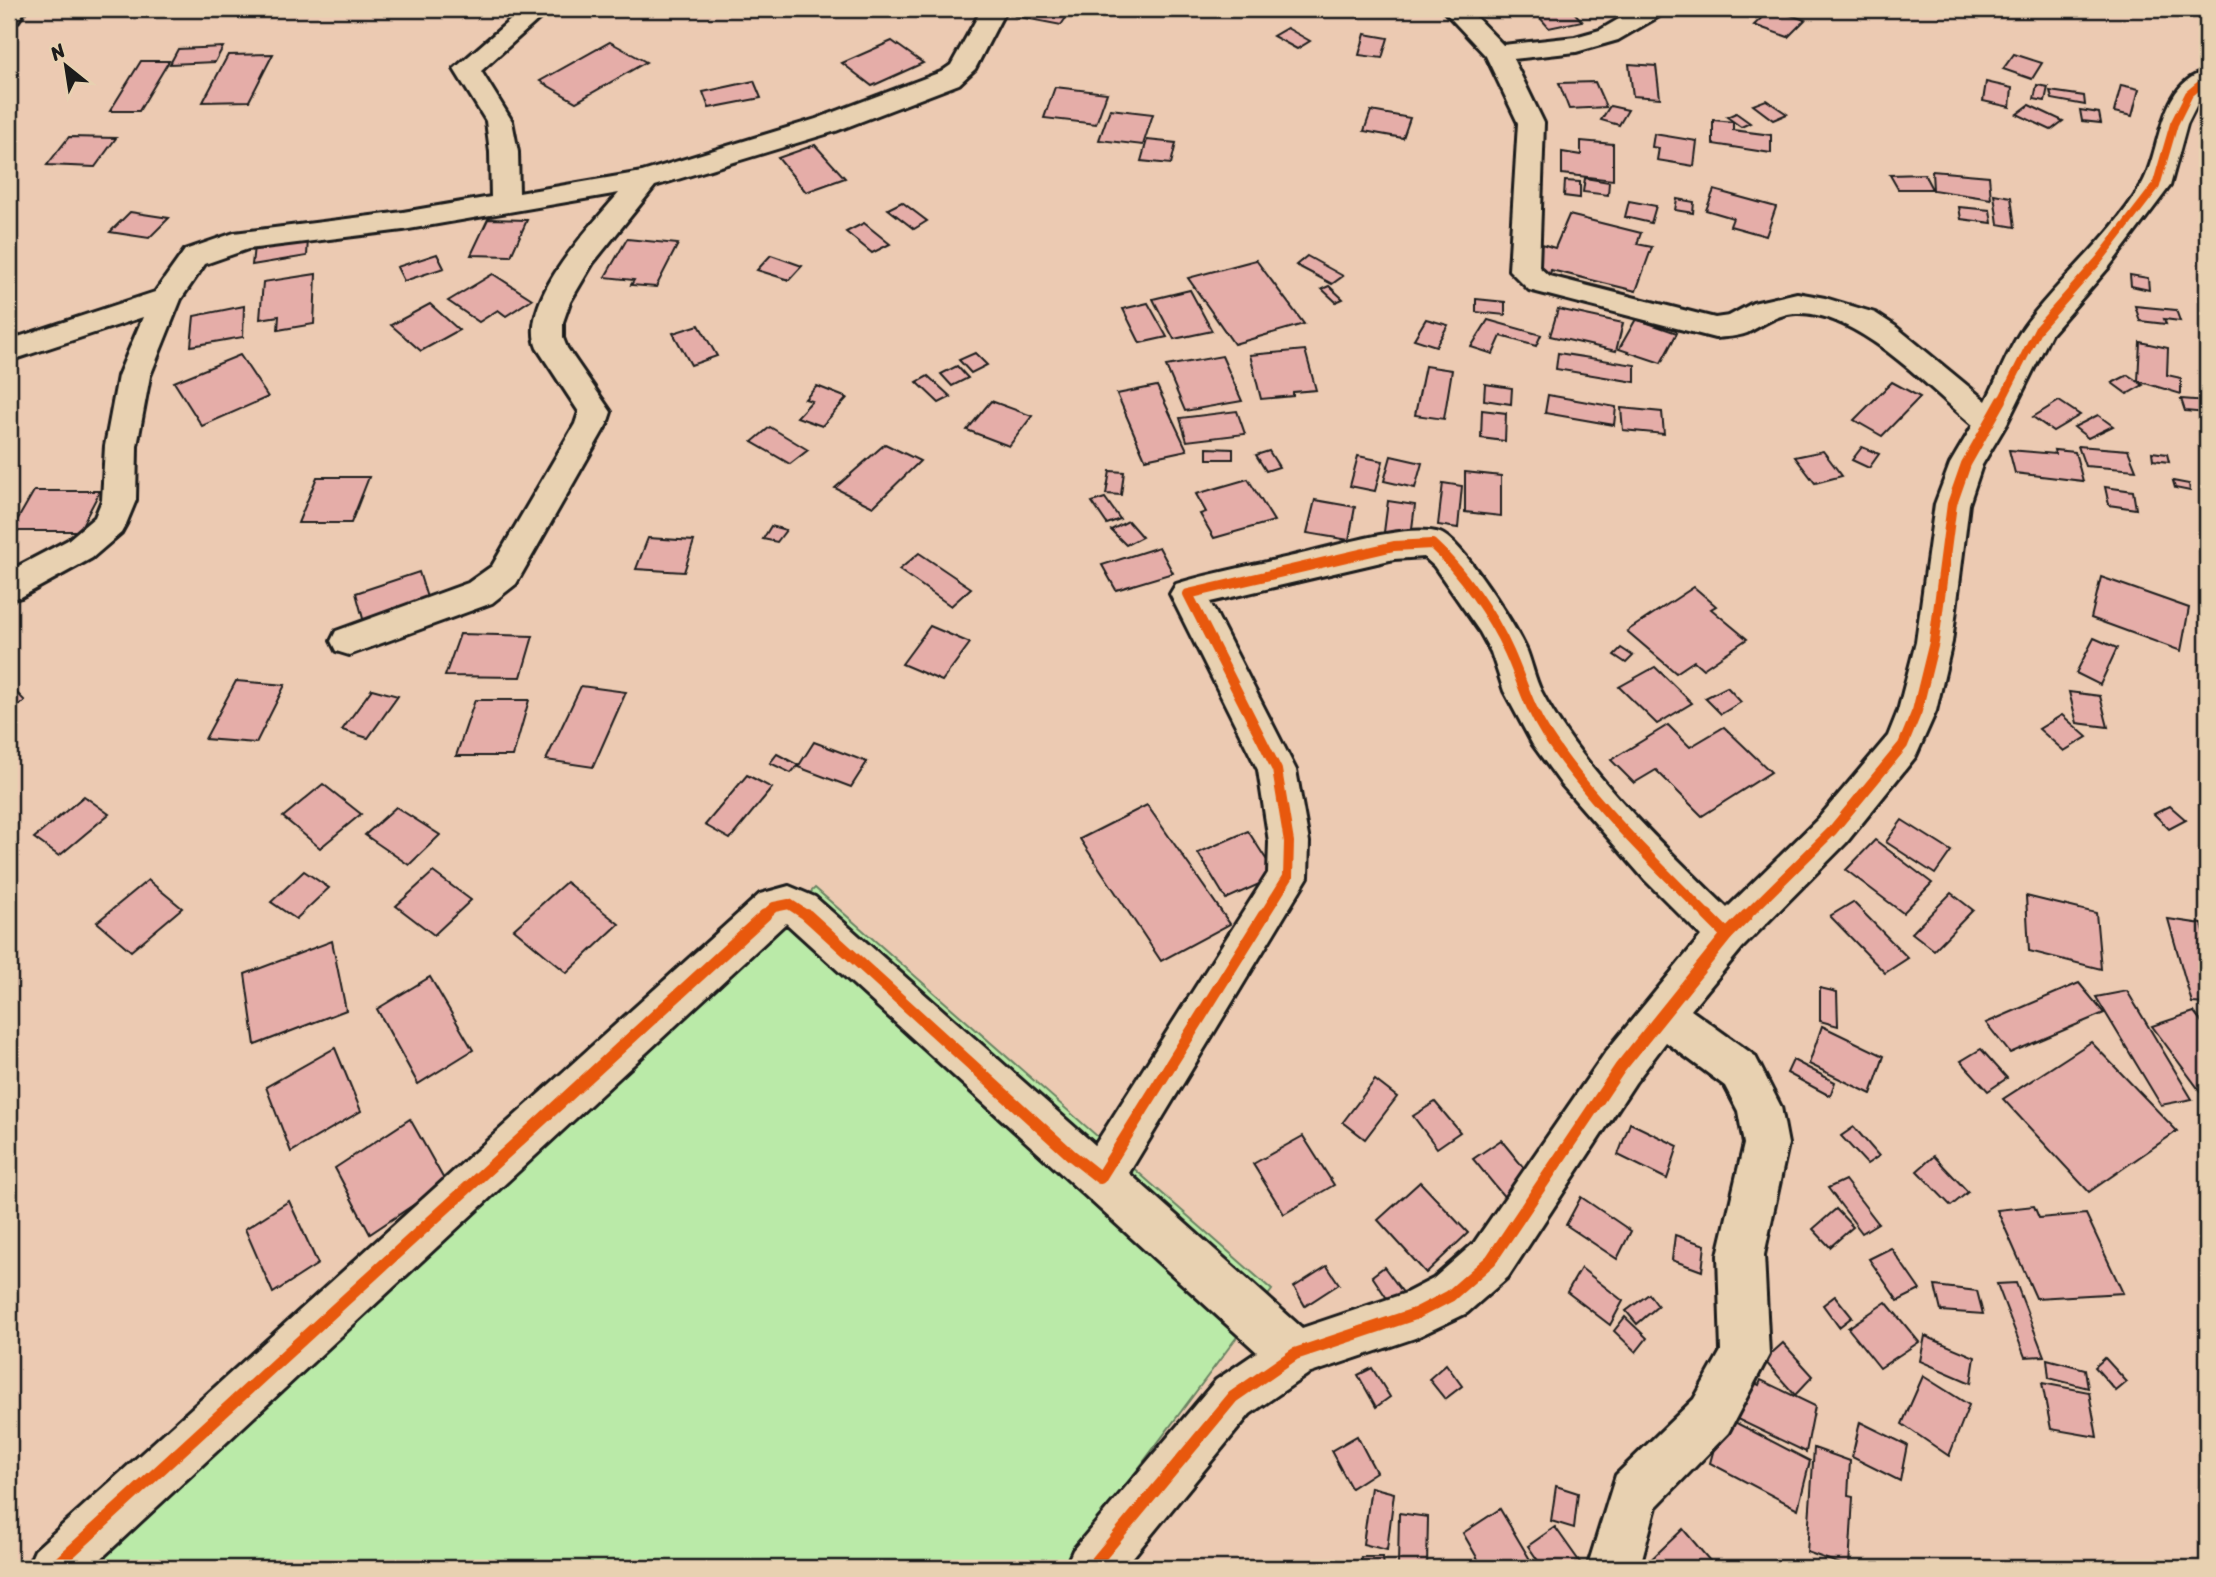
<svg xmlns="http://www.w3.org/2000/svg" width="2216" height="1577" viewBox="0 0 2216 1577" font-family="Sriracha,sans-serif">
<rect width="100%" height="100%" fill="#eccab2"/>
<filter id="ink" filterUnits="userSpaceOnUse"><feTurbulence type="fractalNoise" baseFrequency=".0143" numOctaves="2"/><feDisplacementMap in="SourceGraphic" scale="14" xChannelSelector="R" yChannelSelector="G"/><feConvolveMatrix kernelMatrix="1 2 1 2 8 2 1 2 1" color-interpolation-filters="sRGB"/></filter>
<g filter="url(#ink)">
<!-- green -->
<polygon fill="#baeaa8" stroke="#6b8362" stroke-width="2" points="815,888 1272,1290 1064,1568 81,1568"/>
<!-- building -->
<g fill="#e5ada8" stroke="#1c1c1c" stroke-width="2">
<polygon points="132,9 216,9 213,13 130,11"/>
<polygon points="1020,9 1072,9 1061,25 1015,16"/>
<polygon points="1532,9 1571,9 1582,21 1549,28"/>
<polygon points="1771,9 1773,9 1805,20 1788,37 1754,25"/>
<polygon points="1287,28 1310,41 1297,49 1273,36"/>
<polygon points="1365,34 1388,38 1382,58 1359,55"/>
<polygon points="892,41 923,63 872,86 842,63"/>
<polygon points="610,42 646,62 576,102 540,81"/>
<polygon points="223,47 215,62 170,64 178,49"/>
<polygon points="273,54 249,101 203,102 228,55"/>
<polygon points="2014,54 2042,63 2032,79 2003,69"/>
<polygon points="141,61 169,61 139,111 110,111"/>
<polygon points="1629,64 1656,66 1660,98 1633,96"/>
<polygon points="754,81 761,98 709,108 703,92"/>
<polygon points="1595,82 1606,107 1569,109 1559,83"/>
<polygon points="1986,82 2012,88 2010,107 1983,101"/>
<polygon points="2037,85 2048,87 2045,101 2034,99"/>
<polygon points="2121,85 2139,89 2132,116 2114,112"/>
<polygon points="1055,87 1107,93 1096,124 1044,118"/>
<polygon points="2050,91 2084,96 2085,105 2052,99"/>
<polygon points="1766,100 1787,114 1773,120 1753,105"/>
<polygon points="2029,105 2063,121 2051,130 2017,114"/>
<polygon points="1610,106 1628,110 1619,125 1601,120"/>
<polygon points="1110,109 1153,114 1143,145 1099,140"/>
<polygon points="2080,110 2099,113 2101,123 2082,121"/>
<polygon points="1371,111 1410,118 1403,138 1364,131"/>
<polygon points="1736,113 1750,123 1741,127 1727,117"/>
<polygon points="1713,120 1733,122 1733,130 1771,135 1771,153 1713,144"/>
<polygon points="1654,134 1697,141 1694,166 1657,160 1659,148 1652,147"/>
<polygon points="69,137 116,138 95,167 47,165"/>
<polygon points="1147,140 1176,143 1171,164 1141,161"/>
<polygon points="1581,141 1613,144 1613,180 1562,174 1562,152 1581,155"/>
<polygon points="815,145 845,178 806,192 778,158"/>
<polygon points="1932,171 1989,176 1991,199 1933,190"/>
<polygon points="1924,174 1932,189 1898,189 1890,175"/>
<polygon points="1585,178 1609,182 1608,195 1583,192"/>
<polygon points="1565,181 1580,182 1580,198 1564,196"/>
<polygon points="1714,190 1776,207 1766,236 1730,226 1733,218 1706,210"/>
<polygon points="1994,194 2011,197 2015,227 1998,224"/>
<polygon points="1677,199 1694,202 1693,213 1675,210"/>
<polygon points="1629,201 1656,206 1651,223 1625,217"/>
<polygon points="902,202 927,221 914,229 888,209"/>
<polygon points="1959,207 1990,210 1992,223 1961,219"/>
<polygon points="130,212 169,218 149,238 110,232"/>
<polygon points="1569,215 1641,233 1637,244 1652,247 1636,291 1551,270 1550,275 1532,270 1542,244 1555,248"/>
<polygon points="488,219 527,220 511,256 471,255"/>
<polygon points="864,223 890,244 872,253 846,232"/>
<polygon points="308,238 307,256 252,265 254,246"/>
<polygon points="627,239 678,244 656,287 631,285 634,280 605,277"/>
<polygon points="437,254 444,268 404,281 397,267"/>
<polygon points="771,255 802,266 789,280 757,270"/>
<polygon points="1307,256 1343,276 1332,284 1296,265"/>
<polygon points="1256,260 1304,324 1234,344 1188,278"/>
<polygon points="316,274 314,324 278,330 279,316 260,319 263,282"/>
<polygon points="493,274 532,299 506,316 498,310 479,322 448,301"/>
<polygon points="2130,275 2148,278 2149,290 2131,286"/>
<polygon points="1329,286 1343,299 1336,302 1322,289"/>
<polygon points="1190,290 1212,331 1174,339 1153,299"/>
<polygon points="1476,299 1505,302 1505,315 1476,312"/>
<polygon points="1148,303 1167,337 1140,343 1123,309"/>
<polygon points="430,304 459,330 421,351 391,325"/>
<polygon points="244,306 243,337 191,346 194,316"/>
<polygon points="2135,306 2176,310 2180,321 2164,319 2166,324 2140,321"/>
<polygon points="1558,309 1623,323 1616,351 1550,336"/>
<polygon points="1426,319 1448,325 1436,346 1414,339"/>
<polygon points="1636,319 1677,333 1661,363 1619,349"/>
<polygon points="1488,320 1541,335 1536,346 1501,336 1493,354 1471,347"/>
<polygon points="699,325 717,356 691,365 673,333"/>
<polygon points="2140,342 2168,348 2167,375 2181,378 2181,394 2138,381"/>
<polygon points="1305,350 1316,390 1293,392 1293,396 1261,399 1250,355"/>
<polygon points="975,353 987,365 971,373 959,360"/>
<polygon points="1558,353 1635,365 1635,382 1556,369"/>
<polygon points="240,355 268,397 202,426 174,382"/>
<polygon points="1222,356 1242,401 1185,411 1166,366"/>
<polygon points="957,366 968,378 952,386 941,374"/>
<polygon points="1425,366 1452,370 1444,419 1415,415"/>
<polygon points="2128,375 2143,385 2127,394 2112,383"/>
<polygon points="928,376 951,397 939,403 917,382"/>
<polygon points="1892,382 1920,397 1882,436 1854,420"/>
<polygon points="1485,384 1512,388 1511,404 1484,400"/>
<polygon points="817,386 847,398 822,426 797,417 812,401 805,399"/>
<polygon points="1157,386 1187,450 1145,459 1117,394"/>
<polygon points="1548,395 1616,407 1614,425 1545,413"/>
<polygon points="2181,399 2207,401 2207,413 2185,411"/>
<polygon points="991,401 1032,416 1009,446 967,430"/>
<polygon points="2059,401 2080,415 2053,431 2033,417"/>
<polygon points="1621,408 1662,412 1664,434 1623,430"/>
<polygon points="1482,410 1506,413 1505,441 1481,438"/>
<polygon points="1237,411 1245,434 1187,441 1180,418"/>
<polygon points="2098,415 2113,426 2088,438 2074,427"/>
<polygon points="770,427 808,450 790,464 752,442"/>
<polygon points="885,444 920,461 873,507 835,488"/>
<polygon points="2078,446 2128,450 2136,470 2085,466"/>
<polygon points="1862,447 1879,454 1869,468 1852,460"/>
<polygon points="1207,448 1233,449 1233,459 1207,459"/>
<polygon points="2009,450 2055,454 2054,450 2075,452 2083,481 2015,473"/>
<polygon points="1269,451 1279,467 1266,471 1256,455"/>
<polygon points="1823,451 1842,476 1815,483 1795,457"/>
<polygon points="2152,452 2167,454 2169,462 2153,460"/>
<polygon points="1358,456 1383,461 1375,491 1350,486"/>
<polygon points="1391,456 1422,463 1415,488 1384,481"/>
<polygon points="1110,471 1124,472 1121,495 1106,494"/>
<polygon points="1465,472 1501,476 1501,516 1465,512"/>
<polygon points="317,477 369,477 351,523 298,523"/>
<polygon points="1248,479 1274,521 1214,538 1200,514 1206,512 1196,494"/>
<polygon points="2173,481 2189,484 2190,491 2175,488"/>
<polygon points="1443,483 1462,486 1458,528 1438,525"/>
<polygon points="2105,487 2133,491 2136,509 2109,505"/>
<polygon points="34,491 100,491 79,531 11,531"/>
<polygon points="1105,498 1120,519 1107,524 1092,502"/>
<polygon points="1315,500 1355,507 1349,540 1307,533"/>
<polygon points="1388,501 1415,505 1410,544 1383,540"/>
<polygon points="1128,521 1142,537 1126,545 1111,530"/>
<polygon points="771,526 786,530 777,542 763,539"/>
<polygon points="648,538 694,541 684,572 636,569"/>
<polygon points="1159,547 1173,573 1116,590 1102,565"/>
<polygon points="919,553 971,588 951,606 899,570"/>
<polygon points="419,572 429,604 365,626 356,593"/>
<polygon points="2101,577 2189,608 2181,651 2091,618"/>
<polygon points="1694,587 1716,606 1711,609 1747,639 1703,669 1694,661 1676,673 1627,631"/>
<polygon points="930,626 970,643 942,681 902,664"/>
<polygon points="460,634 533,636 521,677 445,676"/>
<polygon points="2094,638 2117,648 2100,685 2076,673"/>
<polygon points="1621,648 1633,656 1626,663 1614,655"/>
<polygon points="1655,667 1692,703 1657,724 1619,687"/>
<polygon points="236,681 285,685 256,743 205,739"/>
<polygon points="9,685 25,701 9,712"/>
<polygon points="581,686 626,692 593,767 546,760"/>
<polygon points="1727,687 1741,702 1721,714 1705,698"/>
<polygon points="372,689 398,696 368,738 342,730"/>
<polygon points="2069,692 2100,696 2108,727 2077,723"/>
<polygon points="475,700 529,700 513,756 456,756"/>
<polygon points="2062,715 2087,737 2064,751 2039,729"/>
<polygon points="1668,725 1690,747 1724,727 1771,772 1702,816 1656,770 1634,783 1611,760"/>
<polygon points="814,742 867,762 851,787 798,767"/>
<polygon points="777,754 798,765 791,773 770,763"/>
<polygon points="747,775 772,788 730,839 705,825"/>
<polygon points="323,784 361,814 320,848 283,817"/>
<polygon points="84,796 109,814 59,856 34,838"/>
<polygon points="1147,805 1230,924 1161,961 1080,839"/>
<polygon points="2170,806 2186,820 2169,829 2154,814"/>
<polygon points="396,807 440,835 409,865 365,835"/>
<polygon points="1902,820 1951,851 1935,874 1886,842"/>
<polygon points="1248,831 1277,876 1226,899 1198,853"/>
<polygon points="1875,840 1932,883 1903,913 1846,870"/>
<polygon points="304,871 329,888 296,919 271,902"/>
<polygon points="433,872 471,900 434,935 396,906"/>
<polygon points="148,880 182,908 131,951 97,922"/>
<polygon points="566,882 619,924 567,973 514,929"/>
<polygon points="1951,893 1973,910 1934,950 1912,933"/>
<polygon points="2026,896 2096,913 2101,969 2029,951"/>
<polygon points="1853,902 1908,958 1885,973 1830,916"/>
<polygon points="2168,919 2202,924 2207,942 2207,1004 2192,1003"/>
<polygon points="332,941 346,1010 255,1045 245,974"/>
<polygon points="430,977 473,1050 418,1084 377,1009"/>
<polygon points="2079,983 2104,1013 2010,1053 1986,1023"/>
<polygon points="1820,988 1837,992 1838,1026 1820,1021"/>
<polygon points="2127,991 2192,1099 2161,1105 2096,997"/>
<polygon points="2194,1012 2207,1029 2207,1094 2203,1095 2152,1026"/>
<polygon points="1822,1026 1884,1056 1871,1094 1809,1064"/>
<polygon points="2091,1042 2177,1131 2089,1192 2003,1099"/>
<polygon points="335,1048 361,1111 291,1152 266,1087"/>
<polygon points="1981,1049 2007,1078 1988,1091 1961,1061"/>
<polygon points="1793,1060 1835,1082 1830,1096 1787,1073"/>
<polygon points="1375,1080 1397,1097 1365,1139 1343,1122"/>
<polygon points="1435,1102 1460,1132 1437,1148 1413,1116"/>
<polygon points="410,1119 446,1183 370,1234 335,1168"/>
<polygon points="1630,1123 1678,1146 1667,1179 1618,1155"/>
<polygon points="1854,1127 1879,1156 1867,1164 1841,1136"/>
<polygon points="1303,1136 1334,1185 1284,1214 1253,1164"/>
<polygon points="1501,1140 1537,1184 1510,1204 1473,1159"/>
<polygon points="1934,1156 1968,1192 1951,1206 1917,1171"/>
<polygon points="1845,1180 1878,1223 1862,1233 1828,1188"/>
<polygon points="1420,1182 1468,1233 1426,1273 1378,1220"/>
<polygon points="1581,1197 1631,1231 1617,1259 1566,1225"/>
<polygon points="289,1201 318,1264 273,1293 245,1229"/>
<polygon points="2034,1206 2039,1218 2086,1214 2123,1293 2036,1298 1997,1210"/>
<polygon points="1836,1209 1853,1227 1830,1247 1813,1229"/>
<polygon points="1675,1235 1705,1245 1702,1271 1672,1260"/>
<polygon points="1891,1248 1920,1290 1898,1301 1869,1259"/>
<polygon points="1327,1266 1339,1284 1305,1306 1294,1287"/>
<polygon points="1384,1267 1404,1294 1390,1303 1372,1276"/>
<polygon points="1581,1268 1623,1301 1610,1325 1567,1292"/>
<polygon points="2016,1283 2044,1356 2025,1357 1997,1284"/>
<polygon points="1935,1286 1977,1291 1983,1314 1941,1311"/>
<polygon points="1649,1294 1658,1306 1637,1324 1626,1311"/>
<polygon points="1835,1296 1852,1317 1839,1327 1823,1305"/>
<polygon points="1886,1302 1919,1342 1880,1368 1848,1328"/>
<polygon points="1625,1317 1647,1338 1636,1352 1614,1331"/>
<polygon points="1925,1336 1975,1357 1971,1383 1920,1361"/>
<polygon points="1783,1343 1813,1376 1795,1395 1764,1360"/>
<polygon points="2105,1358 2127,1382 2116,1391 2095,1367"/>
<polygon points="2047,1359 2085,1369 2088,1388 2049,1378"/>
<polygon points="1446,1364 1462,1386 1445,1399 1429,1379"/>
<polygon points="1372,1368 1390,1397 1376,1407 1358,1375"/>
<polygon points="1923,1376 1969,1405 1949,1456 1902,1424"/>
<polygon points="1745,1377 1759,1385 1761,1380 1815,1406 1806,1452 1735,1418"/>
<polygon points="2042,1383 2089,1392 2097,1437 2051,1429"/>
<polygon points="1723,1416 1810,1461 1798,1509 1710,1463"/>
<polygon points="1860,1422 1907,1445 1900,1481 1852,1457"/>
<polygon points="1357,1436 1376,1472 1351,1488 1331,1451"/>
<polygon points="1814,1448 1850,1461 1848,1496 1853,1497 1849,1567 1807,1552"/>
<polygon points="1556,1486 1578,1493 1574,1528 1551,1521"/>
<polygon points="1371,1487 1394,1493 1387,1550 1363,1544"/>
<polygon points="1500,1509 1535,1568 1483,1568 1463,1533"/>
<polygon points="1399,1513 1428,1517 1427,1568 1398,1568"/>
<polygon points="1555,1527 1584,1568 1543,1568 1528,1546"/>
<polygon points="1683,1529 1716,1568 1642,1568"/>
<polygon points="1361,1557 1383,1557 1384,1568 1362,1568"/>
</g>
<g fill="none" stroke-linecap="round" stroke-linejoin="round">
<defs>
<g id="street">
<path d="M523 9H550L481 71 512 121 518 152 519 193 642 172 816 119 941 72 951 65 982 9H1006L975 69 959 84 836 131 655 186 593 263 570 302 563 322V338L567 348 611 412 607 424 516 584 492 603 349 655 336 651 331 641 336 631 468 583 492 566 575 424 579 412 537 348C518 301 590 227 619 193L403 230 248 249 205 264 181 299 150 376 137 446 136 500 126 524 121 533 92 558 21 597 9 600V571L68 540 95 517 102 500 105 446 118 376 143 317 9 361V340L155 292 185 250 234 233 403 212 491 197 490 152 486 121 454 69Z"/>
<path d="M1442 9H1468L1503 45 1575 37 1600 30 1636 9H1666L1663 14 1618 40 1576 52 1513 59 1544 123 1539 267 1549 276 1715 318 1729 316 1753 303 1797 293 1825 298 1875 313 1895 326 1986 401C1999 376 2010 344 2028 321 2064 275 2111 236 2141 186 2162 152 2157 83 2207 71V92L2200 98 2187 124 2170 186 2109 267 2051 334 2007 423 1982 465 1969 504 1952 642 1936 711 1916 756 1846 843 1742 948 1691 1010 1755 1056 1781 1107 1788 1144 1764 1255 1769 1355 1728 1433 1656 1507 1641 1562 1642 1568H1590L1589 1562 1616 1475 1694 1399 1721 1351 1718 1255 1744 1144 1738 1111 1725 1086 1666 1042 1635 1083 1508 1277 1467 1313 1415 1338 1308 1374 1250 1414 1124 1568H1065L1073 1550 1216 1380 1257 1352 786 923 91 1568H27L35 1550 760 894 789 886 815 897 1095 1145 1268 873 1269 842 1258 770 1170 594 1176 584C1212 573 1251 566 1289 557 1325 549 1407 522 1440 533 1463 541 1516 627 1527 651 1532 664 1535 679 1541 691 1583 771 1663 845 1727 908L1818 819 1888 736 1898 711 1916 642 1935 504 1950 464 1973 425C1929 388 1857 310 1796 313 1777 314 1763 325 1747 333 1737 337 1725 337 1715 338L1529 290 1509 270 1518 123 1486 56ZM1424 557 1434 566 1480 632 1491 652 1504 691 1533 745 1562 785 1645 880 1701 936 1605 1053 1474 1243 1433 1279 1406 1293 1302 1328 1129 1173 1308 877 1309 842 1296 770 1210 602 1394 559Z"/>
</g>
<polygon id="secondary" points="9,9 26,9 18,21 9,24"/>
</defs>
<!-- street casing -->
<use href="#street" stroke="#1c1c1c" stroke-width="6"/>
<!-- secondary casing -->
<use href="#secondary" stroke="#1c1c1c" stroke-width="6"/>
<!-- street -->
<use href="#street" fill="#e8d1b1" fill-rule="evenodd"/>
<!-- secondary -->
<use href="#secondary" fill="#e8d1b1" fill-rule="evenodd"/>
<defs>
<polyline id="cycleway-far2" points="2001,402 2038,329 2099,260 2156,186 2174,124 2189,94 2207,79"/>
<g id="cycleway-far1">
<polyline points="763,917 774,907 789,904 809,917"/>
<path d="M1263 917 1288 877 1289 842 1277 770 1188 594 1394 546 1432 544C1461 570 1493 616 1509 652 1522 681 1528 706 1546 734 1588 798 1654 863 1709 917"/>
<polyline points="1745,917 1832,831 1903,745 1917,711 1934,642 1952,504 1966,464 2002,400"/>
</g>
<g id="cycleway">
<polyline points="807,915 1071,1155 1100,1178 1264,915"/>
<polyline points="1707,915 1727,935"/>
<polyline points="53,1568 765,915"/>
<polyline points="1091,1568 1233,1397 1295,1354 1415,1314 1450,1296 1491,1260 1620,1068 1727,935 1747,915"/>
</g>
</defs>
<!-- cycleway-far2 casing -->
<use href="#cycleway-far2" stroke="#e8d1b1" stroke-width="11"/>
<!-- cycleway-far1 casing -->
<use href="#cycleway-far1" stroke="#e8d1b1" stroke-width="14"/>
<!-- cycleway casing -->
<use href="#cycleway" stroke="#e8d1b1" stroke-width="17"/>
<!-- cycleway-far2 -->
<use href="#cycleway-far2" stroke="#e8590c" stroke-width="8"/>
<!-- cycleway-far1 -->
<use href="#cycleway-far1" stroke="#e8590c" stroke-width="10"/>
<!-- cycleway -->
<use href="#cycleway" stroke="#e8590c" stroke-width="12"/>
</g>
</g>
<!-- margin -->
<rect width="2216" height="1577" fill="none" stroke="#e8d1b1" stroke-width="35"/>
<rect x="18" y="18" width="2181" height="1542" fill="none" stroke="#1c1c1c" stroke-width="2.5" filter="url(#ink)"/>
<!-- north arrow -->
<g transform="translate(66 66) rotate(330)" stroke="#e8d1b1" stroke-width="5" paint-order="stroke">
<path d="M0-5L12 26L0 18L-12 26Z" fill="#1c1c1c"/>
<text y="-10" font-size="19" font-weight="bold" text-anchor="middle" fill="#1c1c1c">N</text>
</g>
</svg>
